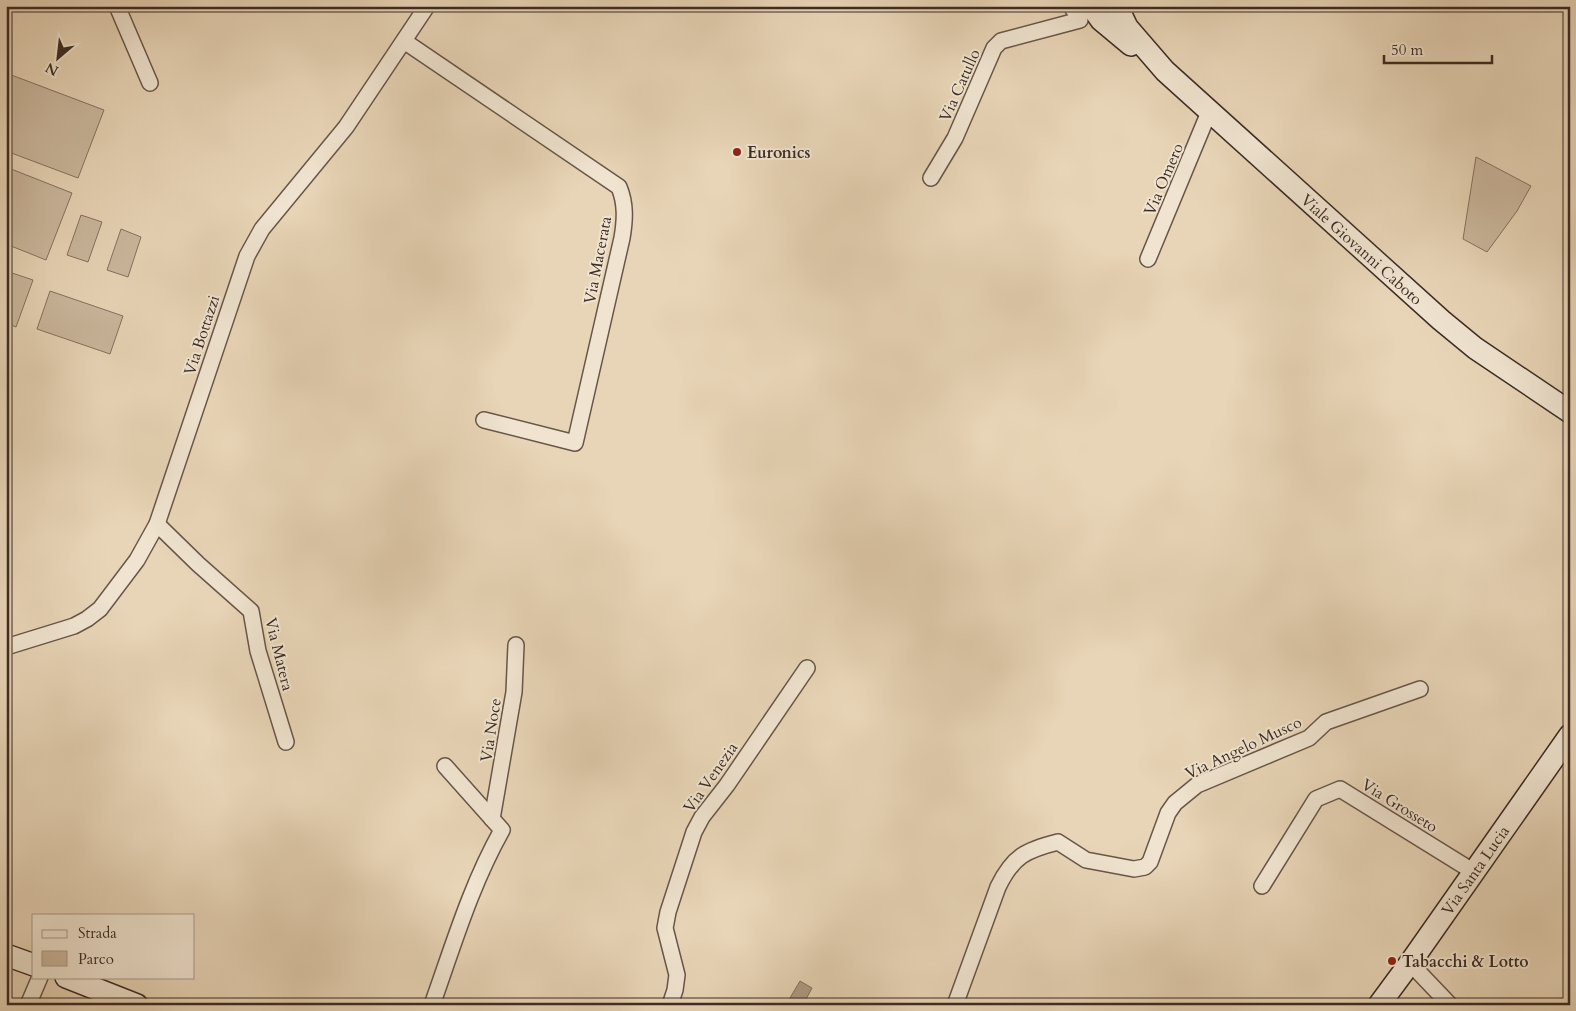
<svg xmlns="http://www.w3.org/2000/svg" width="1576" height="1011" viewBox="0 0 1576 1011" font-family="Cardo,serif">
<rect width="100%" height="100%" fill="#e8d5b7"/>
<filter id="stains"><feTurbulence type="fractalNoise" baseFrequency=".004" numOctaves="4"/><feColorMatrix values="0 0 0 0 .2 0 0 0 0 .09 0 0 0 0 .02 0 0 0 .5 -.17"/></filter>
<radialGradient id="worn" r=".72"><stop offset=".6" stop-color="#630" stop-opacity="0"/><stop offset="1" stop-color="#630" stop-opacity=".3"/></radialGradient>
<!-- green -->
<g fill="#cbb89e" stroke="#847261">
<polygon points="6,73 104,110 78,178 6,151"/>
<polygon points="1476,157 1531,186 1517,211 1487,252 1463,239"/>
<polygon points="6,167 72,193 46,260 6,244"/>
<polygon points="81,215 102,222 88,262 67,255"/>
<polygon points="121,229 141,237 128,277 107,270"/>
<polygon points="6,271 33,280 16,327 6,323"/>
<polygon points="50,291 123,316 110,354 37,329"/>
</g>
<!-- water -->
<polygon fill="#ae9c85" stroke="#816f5e" points="800,981 812,988 803,1005 787,1003"/>
<g fill="none" stroke-linecap="round" stroke-linejoin="round">
<defs>
<g id="street">
<polyline points="117,6 150,83"/>
<path d="M404 41 619 187C626 204 625 220 622 238L575 443 484 420"/>
<polyline points="931,178 955,138 994,48 1001,41 1080,20 1071,6"/>
<polyline points="1148,259 1209,112"/>
<polyline points="157,524 198,564 251,611 258,651 286,742"/>
<polyline points="6,647 74,626 87,619 100,609 137,560 157,524 247,256 262,229 346,127 427,6"/>
<polyline points="492,819 514,692 516,645"/>
<polyline points="1262,886 1316,799 1340,789 1474,872"/>
<polyline points="1410,963 1450,1005"/>
<polyline points="28,1005 40,977"/>
<path d="M432 1005C453 946 471 885 502 830L445 766"/>
<polyline points="670,1005 675,990 677,975 665,928 668,912 694,832 702,817 727,785 807,668"/>
<path d="M955 1005 998 887C1013 856 1026 850 1058 842L1086 860 1134 869 1145 867 1150 862 1168 813 1175 803 1197 785 1309 738 1326 722 1420 689"/>
</g>
<g id="secondary">
<polyline points="1091,6 1101,20 1131,45"/>
<polyline points="1117,6 1127,27 1165,71 1441,320 1475,348 1570,412"/>
<polyline points="6,955 34,965"/>
<polyline points="66,977 137,1005"/>
<polyline points="1379,1005 1410,963 1570,735"/>
</g>
</defs>
<!-- street casing -->
<use href="#street" stroke="#685649" stroke-width="18"/>
<!-- secondary casing -->
<use href="#secondary" stroke="#3d2c24" stroke-width="24"/>
<!-- street -->
<use href="#street" stroke="#f0e4d0" stroke-width="15"/>
<!-- secondary -->
<use href="#secondary" stroke="#f0e4d0" stroke-width="21"/>
</g>
<!-- markers -->
<g fill="#8f2418" stroke="#f0e4d0" stroke-width="2">
<circle cx="737" cy="152" r="5"/>
<circle cx="1392" cy="961" r="5"/>
</g>
<g text-anchor="middle" stroke-width="4" stroke-linejoin="round" paint-order="stroke">
<!-- street labels -->
<g font-size="16" fill="#3d2c24" stroke="#f0e4d0">
<text transform="translate(959 85) rotate(-66)" y="6">Via Catullo</text>
<text transform="translate(1163 179) rotate(-67)" y="6">Via Omero</text>
<text transform="translate(1362 249) rotate(42)" y="6">Viale Giovanni Caboto</text>
<text transform="translate(597 260) rotate(-79)" y="6">Via Macerata</text>
<text transform="translate(201 335) rotate(-72)" y="6">Via Bottazzi</text>
<text transform="translate(280 654) rotate(76)" y="6">Via Matera</text>
<text transform="translate(490 730) rotate(-81)" y="6">Via Noce</text>
<text transform="translate(1243 747) rotate(-25)" y="6">Via Angelo Musco</text>
<text transform="translate(710 777) rotate(-55)" y="6">Via Venezia</text>
<text transform="translate(1400 805) rotate(32)" y="6">Via Grosseto</text>
<text transform="translate(1475 870) rotate(-55)" y="6">Via Santa Lucia</text>
</g>
<!-- poi labels -->
<g font-size="16" font-weight="bold" fill="#3d2c24" stroke="#f0e4d0" text-anchor="start">
<text x="747" y="158">Euronics</text>
<text x="1402" y="967">Tabacchi &amp; Lotto</text>
</g>
</g>
<!-- margin -->
<rect width="1576" height="1011" fill="none" stroke="#e8d5b7" stroke-width="25"/>
<rect x="8" y="8" width="1561" height="996" fill="none" stroke="#3d2c24" stroke-width="2.5"/>
<rect x="12" y="12" width="1551" height="986" fill="none" stroke="#3d2c24"/>
<!-- legend -->
<rect x="32" y="914" width="162" height="65" fill="#f0e4d0" stroke="#a89a8b"/>
<rect x="42" y="930" width="25" height="8" fill="#f0e4d0" stroke="#a89a8b"/>
<text x="78" y="938" font-size="15" fill="#3d2c24">Strada</text>
<rect x="42" y="951" width="25" height="15" fill="#cbb89e" stroke="#a89a8b"/>
<text x="78" y="964" font-size="15" fill="#3d2c24">Parco</text>
<!-- north arrow -->
<g transform="translate(58 58) rotate(208)" stroke="#f0e4d0" stroke-width="4" paint-order="stroke">
<path d="M0-4L9 19L0 12L-9 19Z" fill="#3d2c24"/>
<text y="-8" font-size="14" font-weight="bold" text-anchor="middle" fill="#3d2c24">N</text>
</g>
<!-- scale -->
<path d="M1384 55v8h108v-8" fill="none" stroke="#3d2c24" stroke-width="2.5"/>
<text x="1391" y="55" font-size="15" fill="#3d2c24" stroke="#f0e4d0" stroke-width="4" paint-order="stroke">50 m</text>
<rect width="100%" height="100%" filter="url(#stains)"/>
<rect width="100%" height="100%" fill="url(#worn)"/>
</svg>
